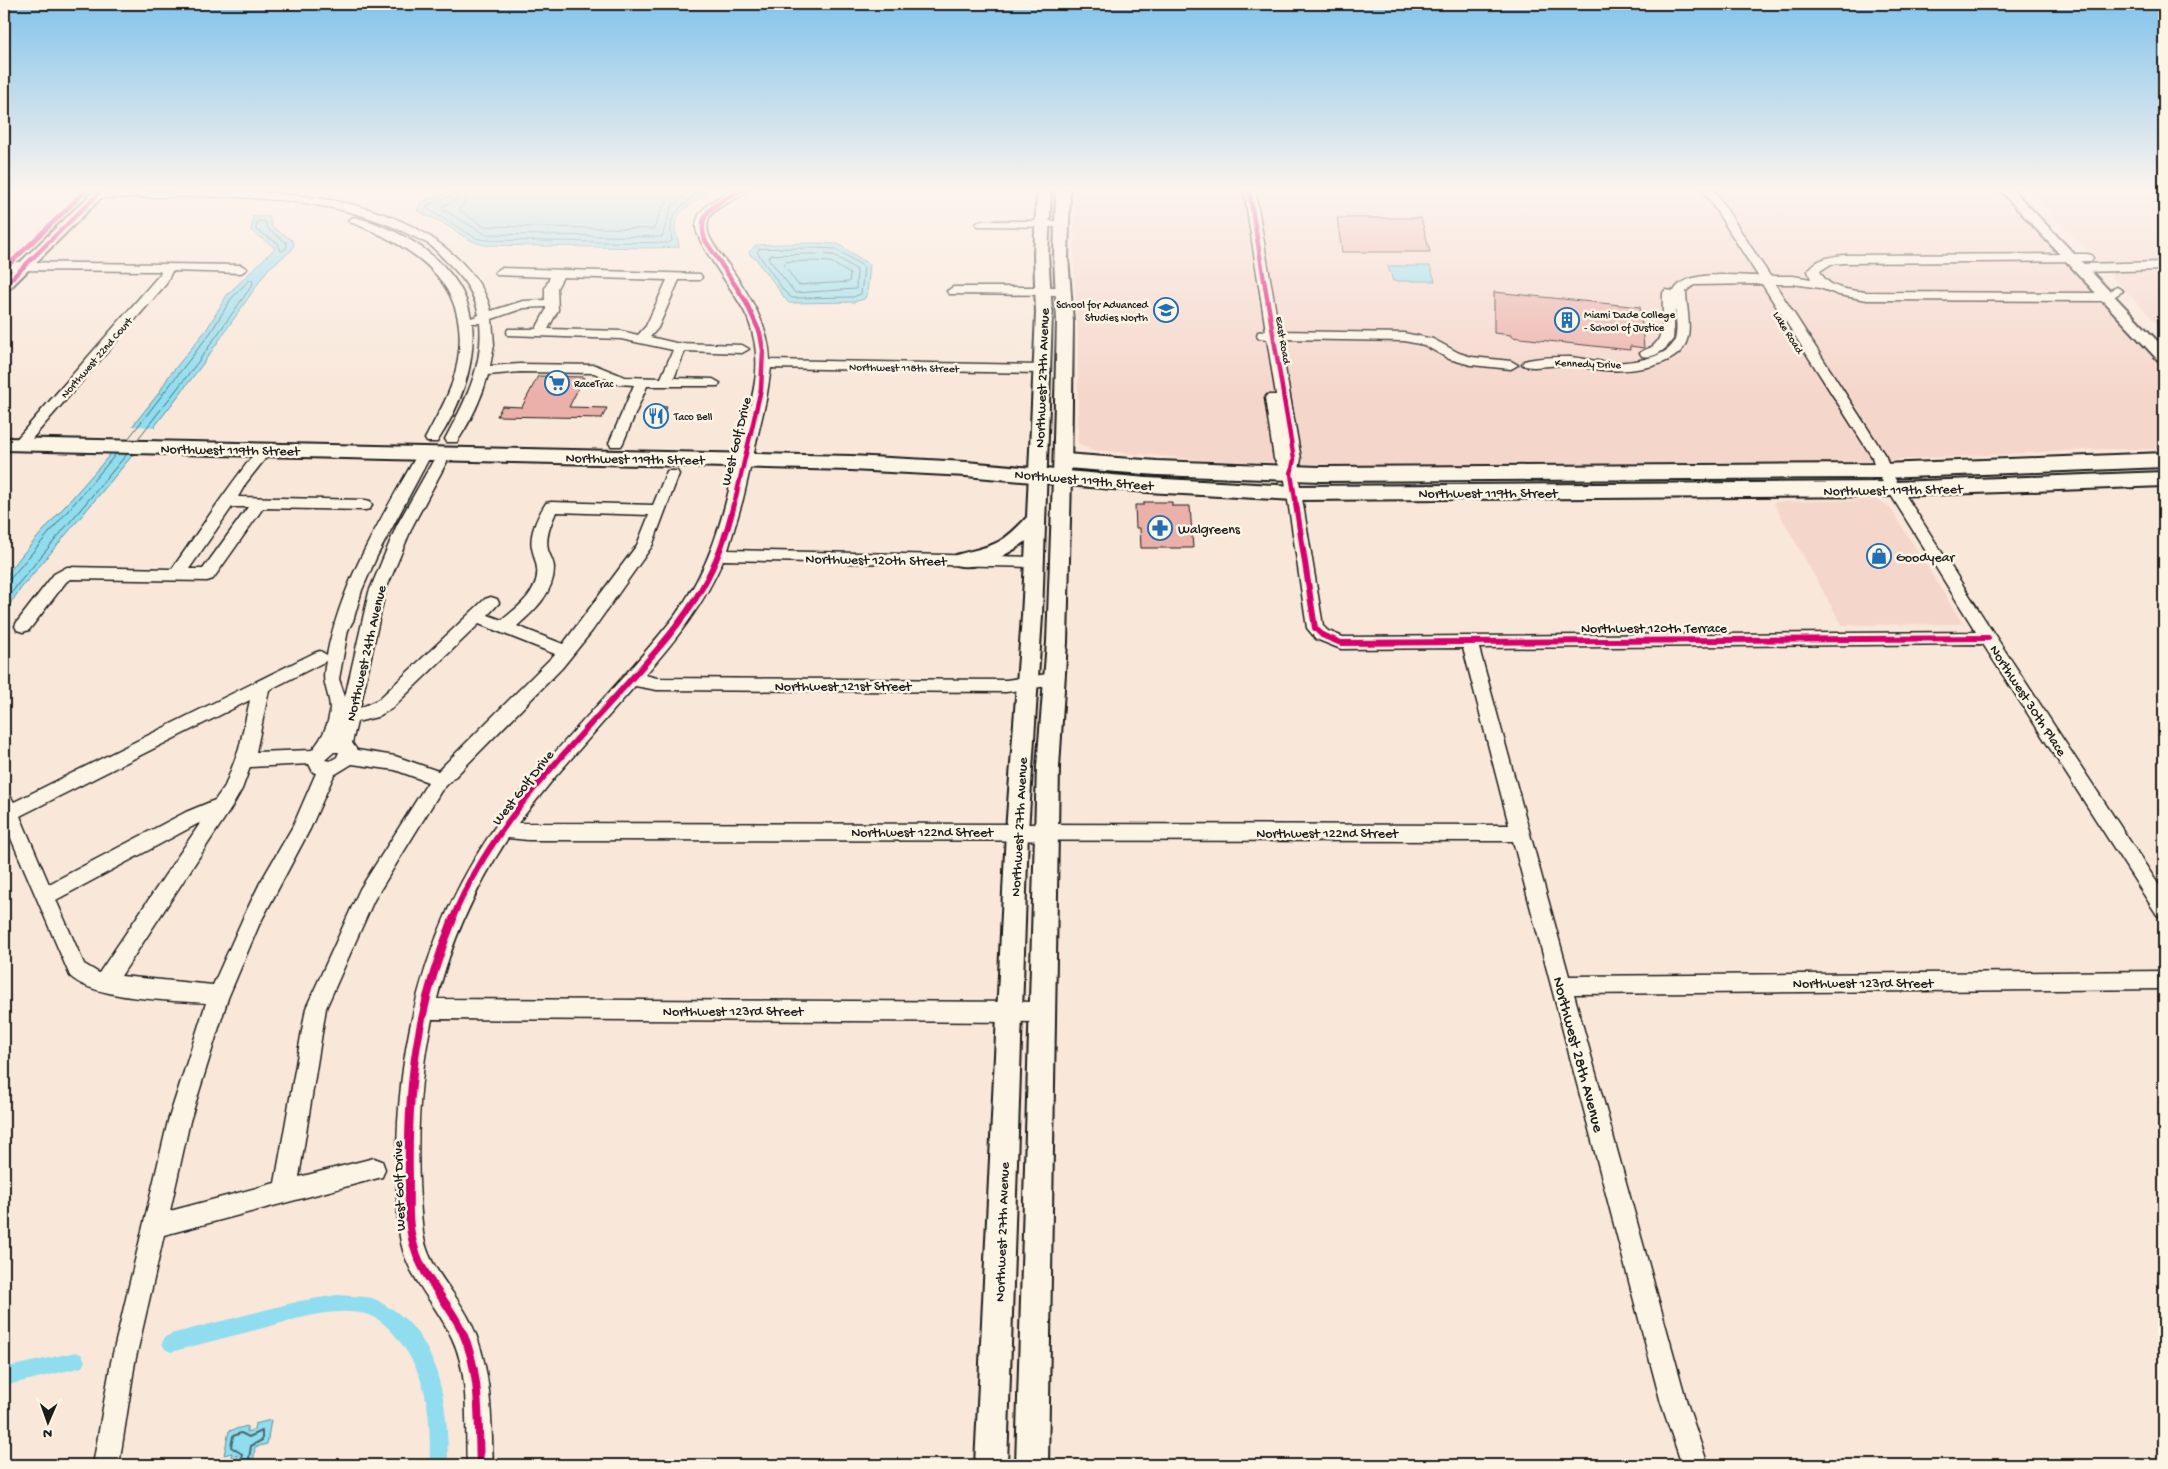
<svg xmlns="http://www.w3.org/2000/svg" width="2168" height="1469" viewBox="0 0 2168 1469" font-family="'Gochi Hand',sans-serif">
<rect width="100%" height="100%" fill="#f9e7d9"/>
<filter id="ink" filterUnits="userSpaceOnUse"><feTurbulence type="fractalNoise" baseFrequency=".02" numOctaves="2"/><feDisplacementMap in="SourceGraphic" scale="10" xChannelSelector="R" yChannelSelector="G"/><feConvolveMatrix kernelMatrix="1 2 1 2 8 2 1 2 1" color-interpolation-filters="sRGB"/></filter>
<g filter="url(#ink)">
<!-- built -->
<g fill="#f5d6cb">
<polygon points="1075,190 1999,190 2164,366 2164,449 2102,449 1850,462 1336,465 1219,461 1091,450 1078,443 1078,338 1074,266"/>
<polygon points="2029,190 2164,190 2164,331"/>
<polygon points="1878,500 1889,506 1963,624 1842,625 1773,502"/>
</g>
<!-- water -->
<g fill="#8fddef" stroke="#61909b">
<path d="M456 190H701L707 192C698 204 677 206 675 227 675 234 679 240 679 247L651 248 484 245C462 241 447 220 425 216V214L417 211 420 202Z"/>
<polygon points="256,216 270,217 272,227 292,240 294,244 292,250 268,269 202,365 131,457 22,587 4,612 4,579 22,555 102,464 159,393 169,376 207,329 227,295 275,248 251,231 253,217"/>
<path d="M812 243 838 244 870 265 867 294 864 299 854 302 789 303C782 296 778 288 772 280 767 273 760 268 757 259L751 256 749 252 756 245Z"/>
<polygon points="1388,266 1430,266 1435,281 1393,281"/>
<polygon points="271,1420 267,1444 255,1447 253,1465 236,1465 237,1455 231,1457 232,1453 224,1455 229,1431 247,1426 247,1432 254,1430 255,1424"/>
</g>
<!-- pier -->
<polygon fill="#f9e7d9" points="128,426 156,427 136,455 107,454"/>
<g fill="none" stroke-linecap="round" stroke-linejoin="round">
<!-- shore-far1 -->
<g stroke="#4a6970" stroke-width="1">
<path d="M454 190 451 196 427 205 426 208 476 238 484 240 668 243 672 241C667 211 681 207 702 190"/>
<polyline points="460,190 458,199 443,206 442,209 485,234 662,237 671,208 680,198 691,190"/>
<polyline points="468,190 466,199 459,210 483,226 654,229 662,208 678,190"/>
<polygon points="258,221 264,221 269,230 287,243 286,249 281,251 278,243 256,230"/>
<polygon points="813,248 836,249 864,267 861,294 853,297 792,298 784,291 757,252 759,249"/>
<polygon points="813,254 834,255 857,270 856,289 795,293 768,258 771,255"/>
<polygon points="813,261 831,262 850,274 849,282 798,285 784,265 786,262"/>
<polyline points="128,439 211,332 231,299 249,280 252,280 253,284 198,362 137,440"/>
<polyline points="4,581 10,579 116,454"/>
<polyline points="4,604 18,584 127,454"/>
</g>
<!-- shore -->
<polyline stroke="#4a6970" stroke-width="2" points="241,1465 242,1454 231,1447 233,1436 241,1433 249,1437 262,1431 262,1440 251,1446 248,1465"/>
<!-- canal -->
<g fill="#8fddef" fill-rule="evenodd">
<path d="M337 1295C348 1296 361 1296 372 1298 379 1300 385 1306 392 1309 441 1340 449 1413 448 1465H430C430 1414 430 1381 398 1339 391 1330 381 1319 369 1315 333 1305 291 1321 256 1330 228 1337 199 1344 171 1352L165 1349 162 1343 165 1337 171 1334 300 1301Z"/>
<polygon points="76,1352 82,1355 85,1361 82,1367 4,1386 4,1368"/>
</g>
</g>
<!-- building -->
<g fill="#ebb0aa" stroke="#1c1c1c">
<polygon points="1337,218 1421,218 1430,252 1342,252"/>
<polygon points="1494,292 1640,307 1644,348 1630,346 1630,350 1511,337 1511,335 1494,333"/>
<polygon points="538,376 584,377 569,407 607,408 602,418 497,416 502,406 522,407"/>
<polygon points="655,406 667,407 659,426 646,425"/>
<polygon points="1144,502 1172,502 1172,506 1190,506 1193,548 1141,548 1140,528 1136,528 1135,505 1144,505"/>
</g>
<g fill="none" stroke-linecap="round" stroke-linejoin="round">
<defs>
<g id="minor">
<path d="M734 190H748C738 201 719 203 710 216 706 223 707 231 710 238 715 248 723 258 730 267 749 295 769 325 770 360L1042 365 1049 369 1042 373 771 368 766 400 743 499 728 550 1034 557 1039 558 1042 562 1039 566 1034 567 723 560C705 603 676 640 645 675L657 678 1006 680 1054 673 1060 674 1062 679 1060 684 1054 685 1006 692 657 690 635 686 555 777 518 823 1509 825 1463 648 1341 649 1316 639 1307 628 1284 474 1274 459 1265 398 1267 395H1276L1267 339 1258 338 1257 335 1258 332 1266 331 1244 190H1255L1279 331 1404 333 1433 339 1459 353 1472 357 1511 361 1518 365 1511 369 1471 365 1449 359 1424 345 1404 341 1280 339 1301 459 1298 474 1323 626 1328 631 1343 637 1976 632 1876 471 1872 457 1762 284 1694 285 1686 291C1686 310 1695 335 1681 351 1665 368 1627 372 1605 370 1590 369 1577 365 1563 365 1553 365 1527 370 1522 364L1524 361C1539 357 1555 357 1570 357 1582 358 1593 361 1605 362 1623 364 1668 360 1675 340 1678 330 1676 318 1675 309L1673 339C1666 349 1656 359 1642 356L1640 353C1644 349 1650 349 1654 345 1666 335 1662 307 1663 293L1665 290 1674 291C1685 269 1736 276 1758 276L1703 190H1714L1770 276H1793L1811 279 1808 271C1817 258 1829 257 1844 255L2087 254 2091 255 2093 258 2091 261 1844 263 1831 264 1820 271C1827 289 1850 290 1867 292L2104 293 2117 287 2123 291 2107 301 1867 300 1839 295 1820 288 1793 284H1775L1886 457 1890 471 1994 634 2164 893V917L2157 915 1983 644 1479 648 1569 976 2164 971V989L1574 994 1687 1403 1708 1465H1682L1661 1403 1513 841 528 840 508 838C475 889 451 941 437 999L1043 1002 1050 1005 1053 1012 1050 1019 1043 1022 432 1019C417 1088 415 1162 423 1233 428 1269 456 1291 471 1323 492 1367 491 1417 493 1465H467C465 1425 470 1376 452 1338 436 1303 406 1277 400 1237 396 1212 397 1186 397 1161 397 1030 431 909 511 805 562 739 623 682 674 617 716 559 723 513 740 445 751 399 766 366 748 319 739 296 696 244 696 227 696 207 719 197 734 190Z"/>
<path d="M189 191C278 192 387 192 456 257 472 272 486 289 491 311L523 301 545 300V288L550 277 497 275 495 272 501 268 700 274 702 277 700 280H679L658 328 650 337 676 343 742 345 749 349 742 353 685 351 674 378 713 379 720 383 718 386H647L623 443 621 446H611L609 443 634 385 618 384 594 373 520 372 488 375C482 398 470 422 457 442H447L445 439C465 402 484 366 480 323H472C476 365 460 407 437 442H427L425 439C436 417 451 394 456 369 475 287 419 248 350 222L348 220 354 217C403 229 462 264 471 318L479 315C474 292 463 277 446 261 441 256 436 250 430 245 424 241 416 238 410 235 319 187 196 197 96 198L90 195 96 192ZM563 277 667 280 646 326 638 335 621 331 548 329 558 310 557 288ZM543 307H546V310L536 329H508L507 332 508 335 621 339 673 350 661 378 625 377 595 365 520 364 490 366 494 345 492 319 524 308Z"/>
<polygon points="982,221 1062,221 1068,224 1062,227 978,226 976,224 978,222"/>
<polygon points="7,262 241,265 247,269 241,273 172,271 166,284 24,448 14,448 12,445 14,442 161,273 160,271 155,271 7,270 4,269 4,263"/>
<polygon points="2164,262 2164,270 2080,272 2074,268 2080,264"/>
<polygon points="953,287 1063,287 1069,291 1063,295 949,294 947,291"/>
<path d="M265 445 270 447 272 450 246 483 238 497 365 500 370 501 372 505 370 509 365 510 263 508 213 579 207 581 70 579 66 582 29 630 23 632 17 630 15 626 17 622 54 574 67 567 172 569C201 528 228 486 260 447ZM232 507H248L203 569H189Z"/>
<path d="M425 448 430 450 432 453 377 556 362 590 353 621 348 630 339 679 345 697 369 592 397 525 437 454 439 451H449L451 454 413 525 385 592 360 708 379 699 485 599 491 597 497 599 499 603 488 615 502 620C513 611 528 600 534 586 541 571 535 562 532 548 529 534 538 515 546 503L551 502 653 505 667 471H677L679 474 652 546 592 631 562 668 441 791 374 900 326 1008 299 1177 374 1158 382 1161 385 1169 382 1177 164 1235 135 1362 119 1465H93L111 1362 168 1121 206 1003C171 1000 95 1000 70 976L4 822V794L10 796 14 802 314 653 320 651 327 655C341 582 382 517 418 453L420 450ZM556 512 649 515 637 545 563 644 517 626C534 611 554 593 554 568 554 562 550 556 548 550 545 537 551 524 556 512ZM479 624 555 654 438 771 395 756 357 750 352 743 357 722 377 717 391 709ZM326 661C322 681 325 682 329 700 333 717 323 738 312 750L256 752 269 690ZM250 700 239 749 225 786 215 800 186 812 49 884 20 816ZM334 752H339L337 757 330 761 325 760ZM309 764 313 772 316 773 293 826 260 883 243 918 213 985 121 976 230 810 242 789 250 767ZM352 764 395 770 428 782 360 889 306 1008 275 1183 170 1211 190 1121 228 998 259 925 310 829 334 775ZM201 822 99 973 84 964 56 900Z"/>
</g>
<g id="major">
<polygon points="95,190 109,190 9,289 4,290 4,278"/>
<path d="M1037 190H1051L1048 254 1052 313 1042 616 1028 831 1007 1465H975L1006 831 1022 616 1026 541C1010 554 978 571 956 565L954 560 956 555C993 545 1000 547 1027 517L1036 313 1034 254Z"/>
<polygon points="1056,190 1070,190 1068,257 1073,322 1071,478 1067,642 1059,767 1048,1465 1016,1465 1037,767 1047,642 1053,478 1057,322 1054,257"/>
<polygon points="2000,190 2013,190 2164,348 2164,362 2158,360"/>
</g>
<g id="highway">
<polygon points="4,438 851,456 966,462 1147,478 1294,486 1895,482 2164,472 2164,486 1895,496 1294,500 1147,492 966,476 851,470 4,450"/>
<polygon points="2164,453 2164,467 1883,478 1320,481 1157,475 1066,468 1059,466 1056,461 1059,456 1066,454 1157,461 1320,467 1883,464"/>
</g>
</defs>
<!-- minor casing -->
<use href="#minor" stroke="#1c1c1c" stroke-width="3"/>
<!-- major casing -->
<use href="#major" stroke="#1c1c1c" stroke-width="4"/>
<!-- highway casing -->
<use href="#highway" stroke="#1c1c1c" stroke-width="4"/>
<!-- minor -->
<use href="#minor" fill="#fcf5e5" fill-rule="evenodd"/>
<!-- major -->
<use href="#major" fill="#fcf5e5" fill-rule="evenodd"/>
<!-- highway -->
<use href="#highway" fill="#fcf5e5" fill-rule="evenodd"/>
<defs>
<g id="cycleway-far2">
<polyline points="1249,190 1294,459 1291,474 1296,505"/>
<polyline points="4,269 87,190"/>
<polyline points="4,286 102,190"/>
<path d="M734 505 761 389 763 350 760 333 745 300 705 240C695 210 720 202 742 190"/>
</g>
<g id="cycleway-far1">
<polyline points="1296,504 1315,628 1322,635 1341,643 1988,638"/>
<path d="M452 920C487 833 555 763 617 695 647 661 679 628 702 588 717 562 727 533 734 504"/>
</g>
<path id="cycleway" d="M453 919C417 1008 407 1083 409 1178 409 1201 407 1227 415 1249 424 1280 449 1302 462 1331 481 1372 478 1421 480 1465"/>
</defs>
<!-- cycleway-far2 casing -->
<use href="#cycleway-far2" stroke="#fcf5e5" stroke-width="7"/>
<!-- cycleway-far1 casing -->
<use href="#cycleway-far1" stroke="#fcf5e5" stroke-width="9"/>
<!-- cycleway casing -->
<use href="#cycleway" stroke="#fcf5e5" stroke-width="11"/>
<!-- cycleway-far2 -->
<use href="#cycleway-far2" stroke="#d6006c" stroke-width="4.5"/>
<!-- cycleway-far1 -->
<use href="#cycleway-far1" stroke="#d6006c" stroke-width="6"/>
<!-- cycleway -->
<use href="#cycleway" stroke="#d6006c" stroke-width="8"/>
</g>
</g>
<!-- sky -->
<linearGradient id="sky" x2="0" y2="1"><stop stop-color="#84c4eb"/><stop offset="0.48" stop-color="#fcf4ee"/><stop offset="1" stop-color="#fcf4ee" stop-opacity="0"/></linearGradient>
<rect width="2168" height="395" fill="url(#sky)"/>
<!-- icons -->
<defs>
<symbol id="school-ring" viewBox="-11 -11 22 22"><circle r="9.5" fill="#fcf5e5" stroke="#1f6fb2" stroke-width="1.5"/><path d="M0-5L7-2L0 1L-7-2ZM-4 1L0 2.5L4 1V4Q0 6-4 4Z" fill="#1f6fb2"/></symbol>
<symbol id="building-ring" viewBox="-11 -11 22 22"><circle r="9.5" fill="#fcf5e5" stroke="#1f6fb2" stroke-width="1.5"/><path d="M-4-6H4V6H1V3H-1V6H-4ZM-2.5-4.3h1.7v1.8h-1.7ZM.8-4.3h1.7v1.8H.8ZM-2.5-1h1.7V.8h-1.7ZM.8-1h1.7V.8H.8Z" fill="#1f6fb2"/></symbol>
<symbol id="supermarket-ring" viewBox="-11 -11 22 22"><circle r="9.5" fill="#fcf5e5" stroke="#1f6fb2" stroke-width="1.5"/><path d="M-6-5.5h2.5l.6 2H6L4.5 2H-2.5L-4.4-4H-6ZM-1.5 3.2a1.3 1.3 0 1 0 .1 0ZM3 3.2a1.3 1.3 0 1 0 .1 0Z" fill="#1f6fb2"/></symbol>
<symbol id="restaurant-ring" viewBox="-11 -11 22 22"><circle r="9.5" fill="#fcf5e5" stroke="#1f6fb2" stroke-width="1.5"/><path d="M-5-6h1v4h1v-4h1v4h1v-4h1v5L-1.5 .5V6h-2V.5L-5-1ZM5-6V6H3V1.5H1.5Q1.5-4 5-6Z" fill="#1f6fb2"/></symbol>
<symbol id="pharmacy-ring" viewBox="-11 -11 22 22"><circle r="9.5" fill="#fcf5e5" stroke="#1f6fb2" stroke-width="1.5"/><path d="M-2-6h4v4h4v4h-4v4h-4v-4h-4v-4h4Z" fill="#1f6fb2"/></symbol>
<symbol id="shop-ring" viewBox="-11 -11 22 22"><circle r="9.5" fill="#fcf5e5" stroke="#1f6fb2" stroke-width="1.5"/><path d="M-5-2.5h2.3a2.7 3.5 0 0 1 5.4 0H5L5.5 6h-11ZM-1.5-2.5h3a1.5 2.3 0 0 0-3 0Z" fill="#1f6fb2"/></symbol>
</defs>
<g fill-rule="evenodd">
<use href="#school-ring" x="1152" y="296" width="28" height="28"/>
<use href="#building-ring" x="1553" y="306" width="28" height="28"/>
<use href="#supermarket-ring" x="543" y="369" width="28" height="28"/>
<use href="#restaurant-ring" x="642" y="402" width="28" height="28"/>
<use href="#pharmacy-ring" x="1146" y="514" width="28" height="28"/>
<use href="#shop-ring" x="1865" y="542" width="28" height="28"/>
</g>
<g text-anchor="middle" stroke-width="5" stroke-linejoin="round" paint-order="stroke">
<!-- far-poi labels -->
<g font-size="11" fill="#1c1c1c" stroke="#fcf5e5" text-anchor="start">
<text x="1148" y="308" text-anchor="end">School for Advanced<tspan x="1148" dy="13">Studies North</tspan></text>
<text x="1584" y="318">Miami Dade College<tspan x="1584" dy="13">- School of Justice</tspan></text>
<text x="574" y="387">RaceTrac</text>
<text x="674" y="420">Taco Bell</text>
</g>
<!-- far-street labels -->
<g font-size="11" fill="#1c1c1c" stroke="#fcf5e5">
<text transform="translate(1789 332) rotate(58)" y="4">Lake Road</text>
<text transform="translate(1284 340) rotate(80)" y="4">East Road</text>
<text transform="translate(96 357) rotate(-49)" y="4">Northwest 22nd Court</text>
<text transform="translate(1588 363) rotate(2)" y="4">Kennedy Drive</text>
<text transform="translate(904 367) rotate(1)" y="4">Northwest 118th Street</text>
</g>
<!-- street labels -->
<g font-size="14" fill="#1c1c1c" stroke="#fcf5e5">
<text transform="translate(1041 378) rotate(-88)" y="5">Northwest 27th Avenue</text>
<text transform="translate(735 441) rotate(-76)" y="5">West Golf Drive</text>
<text transform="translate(230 449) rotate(1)" y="5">Northwest 119th Street</text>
<text transform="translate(635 458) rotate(1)" y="5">Northwest 119th Street</text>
<text transform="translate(1084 479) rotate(5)" y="5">Northwest 119th Street</text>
<text transform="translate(1893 489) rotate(-1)" y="5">Northwest 119th Street</text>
<text x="1488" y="497">Northwest 119th Street</text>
<text transform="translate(876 559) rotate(1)" y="5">Northwest 120th Street</text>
<text x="1654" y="632">Northwest 120th Terrace</text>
<text transform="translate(365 653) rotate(-77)" y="5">Northwest 24th Avenue</text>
<text x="843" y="690">Northwest 121st Street</text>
<text transform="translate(2029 700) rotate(57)" y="5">Northwest 30th Place</text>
<text transform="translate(522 787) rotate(-52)" y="5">West Golf Drive</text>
<text transform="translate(1018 827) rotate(-87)" y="5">Northwest 27th Avenue</text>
<text x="922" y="836">Northwest 122nd Street</text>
<text x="1327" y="837">Northwest 122nd Street</text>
<text x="1863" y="987">Northwest 123rd Street</text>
<text x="733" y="1015">Northwest 123rd Street</text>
<text transform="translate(398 1186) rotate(-92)" y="5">West Golf Drive</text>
<text transform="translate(1001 1232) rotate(-88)" y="5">Northwest 27th Avenue</text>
</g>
<!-- poi labels -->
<g font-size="14" fill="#1c1c1c" stroke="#fcf5e5" text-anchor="start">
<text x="1178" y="533">Walgreens</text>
<text x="1896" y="561">Goodyear</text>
</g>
<!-- near-street labels -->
<g font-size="16" fill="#1c1c1c" stroke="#fcf5e5">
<text transform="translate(1580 1054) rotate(75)" y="6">Northwest 28th Avenue</text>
</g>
</g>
<!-- margin -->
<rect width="2168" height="1469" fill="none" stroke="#fcf5e5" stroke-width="20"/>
<rect x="10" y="10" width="2148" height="1449" fill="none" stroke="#1c1c1c" stroke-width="2" filter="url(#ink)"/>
<!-- north arrow -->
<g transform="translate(48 1422) rotate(182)" stroke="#fcf5e5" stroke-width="4" paint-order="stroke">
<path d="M0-4L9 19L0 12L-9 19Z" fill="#1c1c1c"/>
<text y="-8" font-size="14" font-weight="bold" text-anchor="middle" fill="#1c1c1c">N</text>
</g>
</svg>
